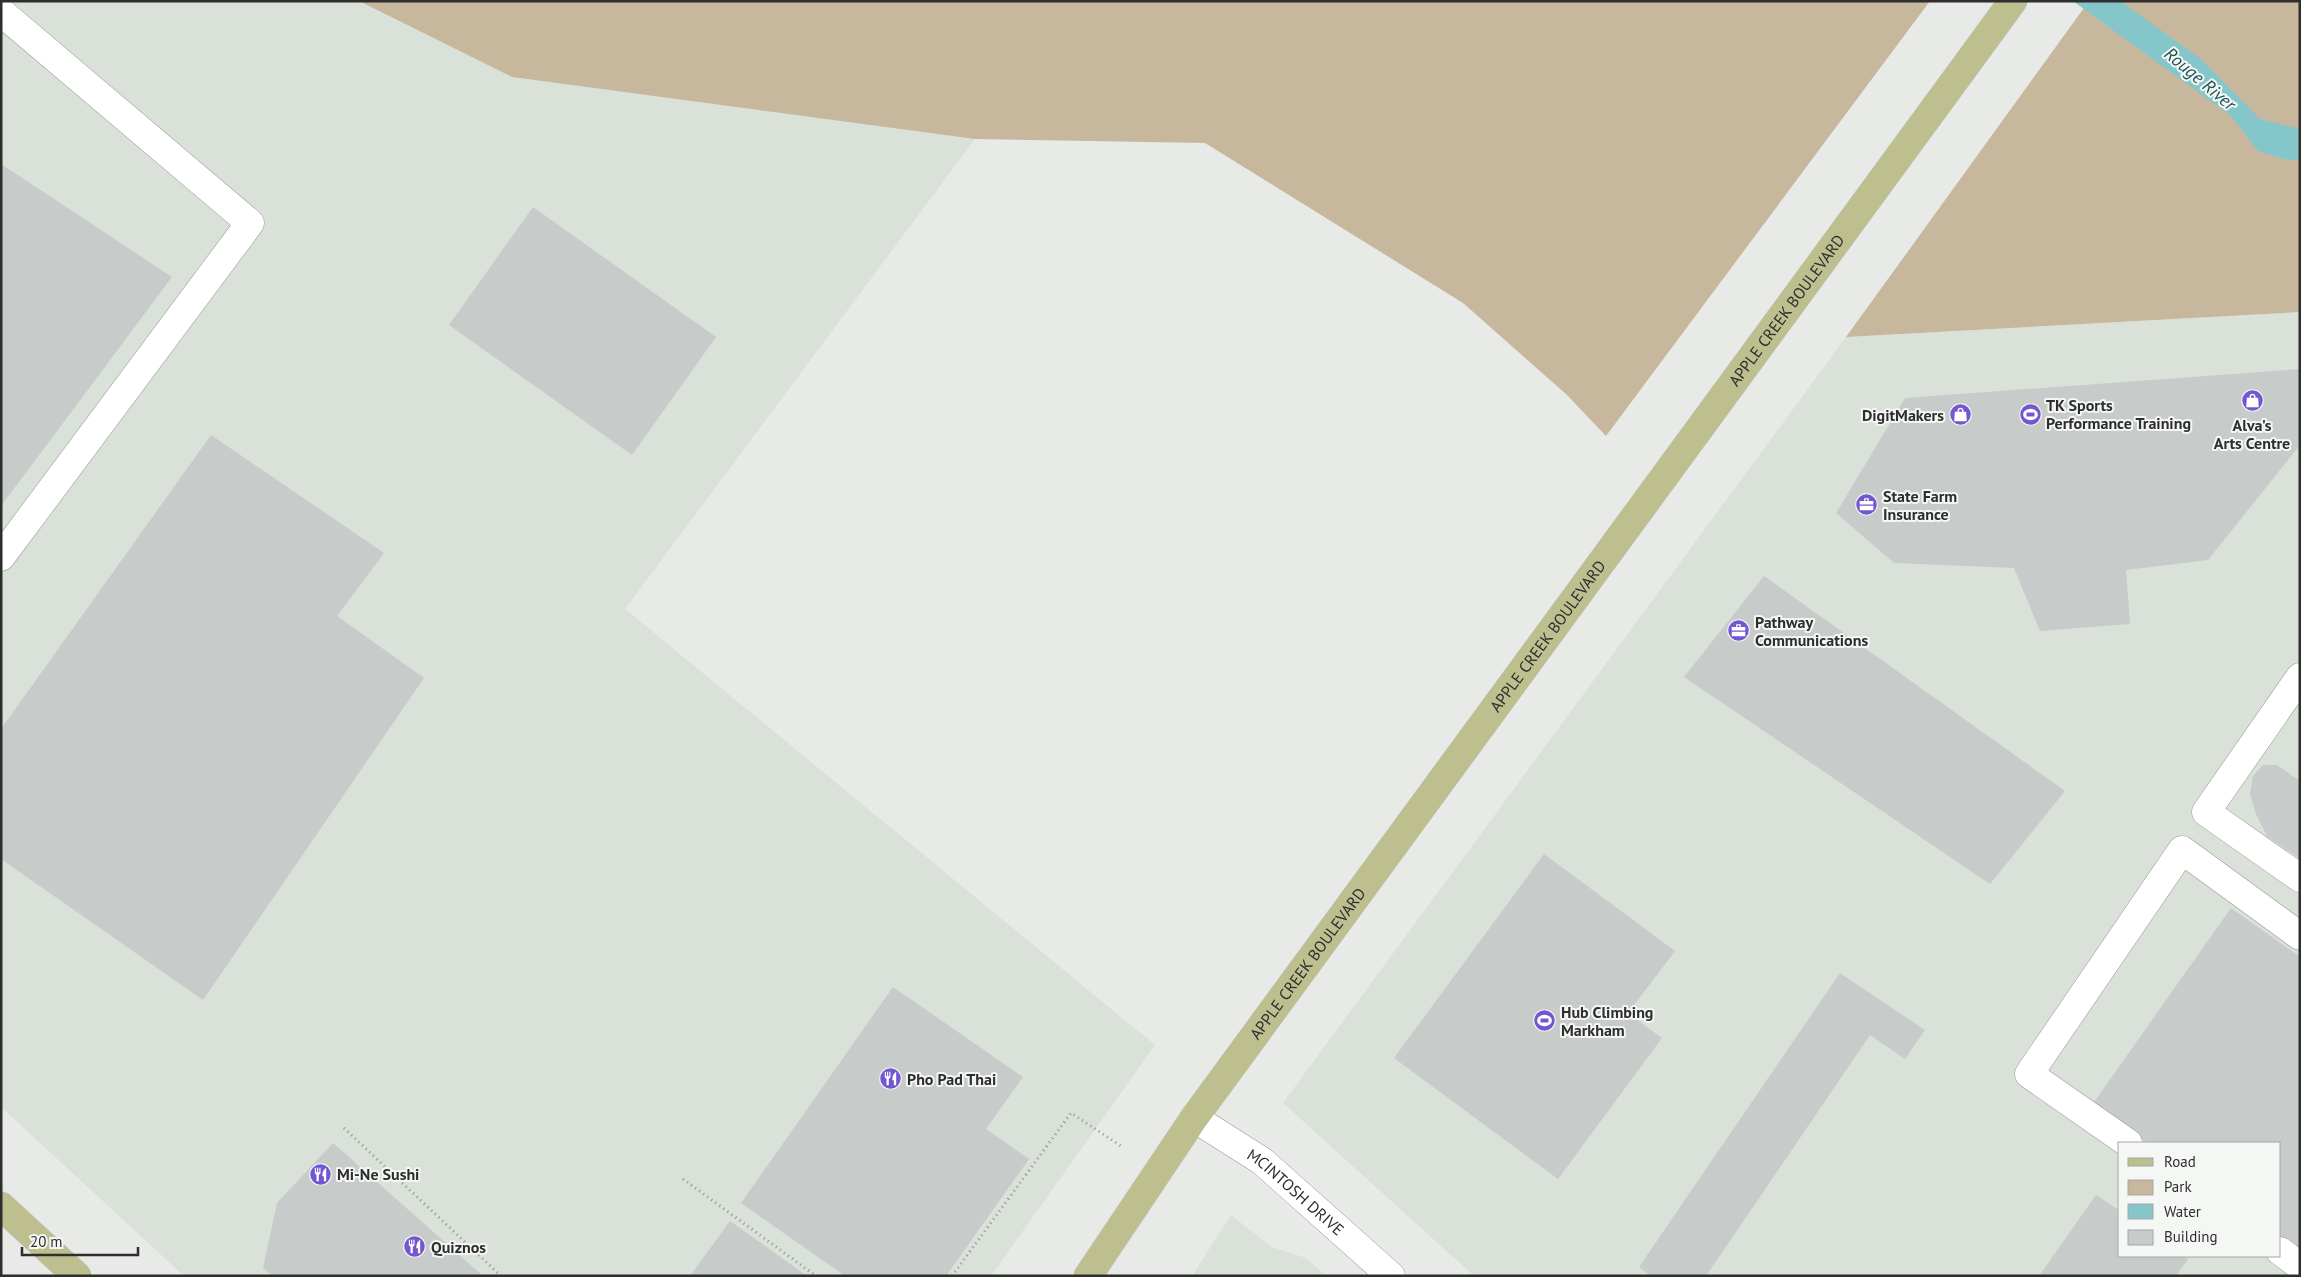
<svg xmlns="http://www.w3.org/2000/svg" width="2301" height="1277" viewBox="0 0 2301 1277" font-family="'PT Sans',sans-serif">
<rect width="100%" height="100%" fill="#e8eae7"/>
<!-- built -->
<g fill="#dae1d8" fill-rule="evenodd">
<polygon points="1,1 359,1 512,77 975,139 625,609 1155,1045 991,1276 184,1276 1,1107"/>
<path d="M2300 312V1276H1474L1283 1103 1846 337ZM2120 1143H2280V1256H2120Z"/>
<polygon points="1231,1215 1272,1247 1306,1258 1326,1276 1192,1276"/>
</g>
<!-- green -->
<g fill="#c7b79d">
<polygon points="359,1 1930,1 1606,436 1566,394 1463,303 1205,143 975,139 512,77"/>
<polygon points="2089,1 2300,1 2300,312 1846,337"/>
</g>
<!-- water -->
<polygon fill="#84c6c9" points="2073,1 2120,1 2201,59 2260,119 2300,129 2300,160 2283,159 2258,151 2231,116"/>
<!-- building -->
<g fill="#c7cbc9">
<polygon points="1,164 172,277 1,506"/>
<polygon points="533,207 716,337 632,455 449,325"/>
<polygon points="2300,369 2300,445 2208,560 2126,570 2130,624 2040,631 2014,568 1894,563 1836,513 1905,398"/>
<polygon points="211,435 384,553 337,616 424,678 203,1000 1,859 1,729"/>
<polygon points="1764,576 2065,791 1990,884 1684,677"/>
<polygon points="2263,765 2277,765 2300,781 2300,859 2267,836 2256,814 2250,794 2253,776"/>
<polygon points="1544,854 1675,951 1628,1013 1662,1038 1558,1179 1394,1058"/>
<polygon points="2231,908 2300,957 2300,1251 2280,1237 2280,1143 2147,1143 2092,1105"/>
<polygon points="1840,973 1925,1030 1905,1059 1870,1035 1706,1276 1651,1276 1639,1267"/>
<polygon points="893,987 1023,1077 986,1129 1029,1159 946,1276 845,1276 741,1203"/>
<polygon points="333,1143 483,1276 272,1276 263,1268 277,1203"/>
<polygon points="2096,1195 2120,1211 2120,1256 2183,1256 2188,1259 2176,1276 2039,1276"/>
<polygon points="730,1221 807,1276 690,1276"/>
</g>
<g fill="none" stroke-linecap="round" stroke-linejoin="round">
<defs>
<g id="minor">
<polyline points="1,12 250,223 1,557"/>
<polyline points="2300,677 2206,812 2300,878"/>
<path id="s1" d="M1194 1118 1262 1161 1391 1276"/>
<polyline points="2128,1143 2029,1074 2182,850 2300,936"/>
<polyline points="2280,1251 2300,1266"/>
</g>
<g id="major">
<polyline points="1,1206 77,1276"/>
<path id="s2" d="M1088 1276 1194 1118 2013 1"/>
</g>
</defs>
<!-- minor casing -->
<use href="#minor" stroke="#989a97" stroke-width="29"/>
<!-- major casing -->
<use href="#major" stroke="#c4c4c4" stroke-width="29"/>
<!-- path -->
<g stroke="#919290" stroke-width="3" stroke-dasharray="1 4" stroke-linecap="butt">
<polyline points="344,1128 501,1276"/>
<polyline points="683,1179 816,1276"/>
<polyline points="952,1276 1071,1113 1121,1146"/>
</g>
<!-- minor -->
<use href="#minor" stroke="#fff" stroke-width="28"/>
<!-- major -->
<use href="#major" stroke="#bebf8f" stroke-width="28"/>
</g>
<!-- icons -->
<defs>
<symbol id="shop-disc" viewBox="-11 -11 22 22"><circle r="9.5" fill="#7257d1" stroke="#f5f7f5"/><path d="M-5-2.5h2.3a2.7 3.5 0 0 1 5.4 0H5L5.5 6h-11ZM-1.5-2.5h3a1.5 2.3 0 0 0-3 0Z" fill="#fff"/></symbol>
<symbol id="stadium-disc" viewBox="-11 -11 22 22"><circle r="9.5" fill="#7257d1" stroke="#f5f7f5"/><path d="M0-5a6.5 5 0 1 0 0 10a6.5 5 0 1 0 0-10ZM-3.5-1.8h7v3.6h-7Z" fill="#fff"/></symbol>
<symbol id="office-disc" viewBox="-11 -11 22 22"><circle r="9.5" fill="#7257d1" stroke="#f5f7f5"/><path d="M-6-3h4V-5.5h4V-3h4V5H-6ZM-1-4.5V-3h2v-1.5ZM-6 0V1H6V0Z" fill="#fff"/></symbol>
<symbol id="restaurant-disc" viewBox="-11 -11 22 22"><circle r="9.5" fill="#7257d1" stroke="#f5f7f5"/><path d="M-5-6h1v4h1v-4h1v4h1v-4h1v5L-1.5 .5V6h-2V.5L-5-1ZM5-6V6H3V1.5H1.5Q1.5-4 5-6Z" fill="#fff"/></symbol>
</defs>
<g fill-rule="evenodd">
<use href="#shop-disc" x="2240" y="388" width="25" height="25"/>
<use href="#stadium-disc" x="2018" y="402" width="25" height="25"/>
<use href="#shop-disc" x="1948" y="402" width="25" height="25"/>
<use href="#office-disc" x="1854" y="492" width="25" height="25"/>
<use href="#office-disc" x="1726" y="618" width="25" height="25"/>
<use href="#stadium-disc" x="1532" y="1008" width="25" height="25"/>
<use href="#restaurant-disc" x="878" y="1066" width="25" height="25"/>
<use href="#restaurant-disc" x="308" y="1162" width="25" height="25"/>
<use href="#restaurant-disc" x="402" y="1234" width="25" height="25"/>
</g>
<g text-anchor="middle" stroke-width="4" stroke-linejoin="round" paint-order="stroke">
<!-- street labels -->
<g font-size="16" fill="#2d2e2d" stroke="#f5f7f5">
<text dy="6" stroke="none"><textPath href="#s2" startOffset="1192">APPLE CREEK BOULEVARD</textPath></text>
<text dy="6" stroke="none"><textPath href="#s2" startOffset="788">APPLE CREEK BOULEVARD</textPath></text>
<text dy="6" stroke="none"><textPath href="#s2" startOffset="382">APPLE CREEK BOULEVARD</textPath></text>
<text dy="6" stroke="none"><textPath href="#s1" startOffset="126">MCINTOSH DRIVE</textPath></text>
</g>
<!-- poi labels -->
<g font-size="16" font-weight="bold" fill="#2d2e2d" stroke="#f5f7f5" text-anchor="start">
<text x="2046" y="411">TK Sports<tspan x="2046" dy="18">Performance Training</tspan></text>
<text x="1944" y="421" text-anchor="end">DigitMakers</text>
<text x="2252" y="431" text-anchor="middle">Alva's<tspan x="2252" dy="18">Arts Centre</tspan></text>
<text x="1883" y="502">State Farm<tspan x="1883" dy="18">Insurance</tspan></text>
<text x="1755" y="628">Pathway<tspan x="1755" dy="18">Communications</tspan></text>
<text x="1561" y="1018">Hub Climbing<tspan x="1561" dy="18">Markham</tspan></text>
<text x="907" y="1085">Pho Pad Thai</text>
<text x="337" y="1180">Mi-Ne Sushi</text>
<text x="431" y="1253">Quiznos</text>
</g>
<!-- water labels -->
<g font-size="18" font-style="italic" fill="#195255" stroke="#f5f7f5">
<text transform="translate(2200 79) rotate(40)" y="6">Rouge River</text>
</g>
</g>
<!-- border -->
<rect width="2301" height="1277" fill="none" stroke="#2d2e2d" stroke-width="5"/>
<!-- legend -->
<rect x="2118" y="1142" width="162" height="115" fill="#f5f7f5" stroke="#a5a7a5"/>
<rect x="2128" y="1158" width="25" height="8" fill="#bebf8f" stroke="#a5a7a5"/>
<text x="2164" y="1167" font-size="15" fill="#2d2e2d">Road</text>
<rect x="2128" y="1180" width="25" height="15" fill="#c7b79d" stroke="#a5a7a5"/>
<text x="2164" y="1192" font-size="15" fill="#2d2e2d">Park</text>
<rect x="2128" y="1204" width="25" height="15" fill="#84c6c9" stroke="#a5a7a5"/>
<text x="2164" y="1217" font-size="15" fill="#2d2e2d">Water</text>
<rect x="2128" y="1230" width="25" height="15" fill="#c7cbc9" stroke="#a5a7a5"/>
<text x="2164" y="1242" font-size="15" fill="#2d2e2d">Building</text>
<!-- scale -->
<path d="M22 1247v8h116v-8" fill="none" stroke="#2d2e2d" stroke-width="2.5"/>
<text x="30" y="1247" font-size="15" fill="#2d2e2d" stroke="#f5f7f5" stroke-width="4" paint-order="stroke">20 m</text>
</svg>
